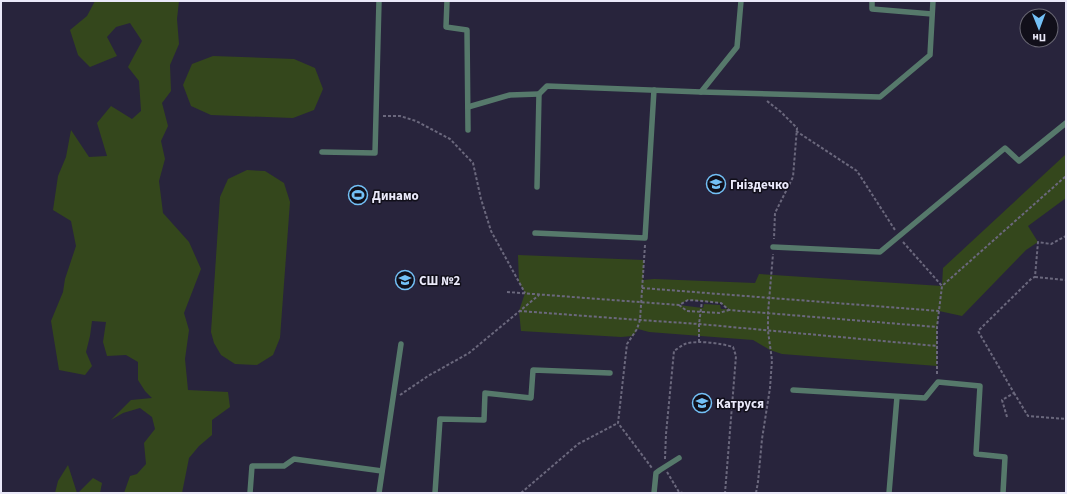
<svg xmlns="http://www.w3.org/2000/svg" width="1067" height="494" viewBox="0 0 1067 494" font-family="'Source Sans 3',sans-serif">
<rect width="100%" height="100%" fill="#28243c"/>
<!-- green -->
<g fill="#34471c" fill-rule="evenodd">
<polygon points="95,1 179,1 177,19 179,44 170,65 171,91 162,103 168,126 161,141 165,159 159,181 163,213 189,242 201,269 184,313 189,330 185,359 188,390 228,392 230,407 212,420 212,435 199,446 189,458 182,493 124,493 130,476 137,474 146,464 144,443 155,429 152,417 140,408 123,413 111,420 131,400 152,398 145,391 138,380 138,362 126,355 107,356 103,342 106,322 92,321 90,336 86,352 92,366 85,375 59,370 51,321 63,292 65,279 76,246 71,221 53,210 58,176 66,157 71,130 89,157 107,156 97,123 111,106 132,119 141,111 139,81 128,67 142,41 130,23 116,27 107,37 117,56 90,67 78,55 70,30 87,16"/>
<polygon points="213,56 294,59 315,68 323,89 314,110 293,118 211,115 191,106 183,85 192,64"/>
<path d="M1066 154V198L1028 226 1038 242 1026 250 962 316 939 311 937 327V366L782 354 770 350 753 340 649 332 638 329 633 336 621 337 521 331 519 311 525 293 519 282 518 255 644 260 643 280 654 279 755 283 759 274 942 286 943 268ZM688 300 721 303 728 309H721L720 305 704 304 703 308 679 305Z"/>
<polygon points="247,170 265,171 284,183 290,202 280,338 273,355 257,365 235,364 221,355 214,343 211,332 220,197 228,179"/>
<polygon points="68,465 77,493 55,493 58,481"/>
<polygon points="93,478 102,483 100,493 78,493"/>
</g>
<g fill="none" stroke-linecap="round" stroke-linejoin="round">
<!-- path -->
<g stroke="#6b687d" stroke-width="2" stroke-dasharray="3 2" stroke-linecap="butt">
<polyline points="767,101 781,112 797,128 793,177 775,213 774,239"/>
<polyline points="383,116 400,116 416,121 450,139 473,163 481,199 491,231 525,293"/>
<polyline points="796,131 857,171 895,230"/>
<polyline points="903,242 942,286"/>
<polyline points="645,245 640,320 637,329 627,344 618,423 652,468"/>
<polyline points="1035,277 1066,280"/>
<polyline points="642,288 939,311"/>
<polyline points="507,292 679,305 688,300 702,301 721,303 729,310 937,327"/>
<polyline points="679,305 687,311 719,313 729,310"/>
<polyline points="519,311 640,320 699,324 937,346"/>
<polyline points="699,342 699,324 702,301"/>
<polyline points="937,374 937,327 942,286 1066,176"/>
<polyline points="1014,393 1028,416 1066,419"/>
<polyline points="400,395 428,376 469,353 539,295"/>
<polyline points="1007,417 1002,400 1014,393 978,331 1032,278 1035,277 1038,242 1051,244 1066,236"/>
<path d="M665 459 666 434 674 351C677 349 681 346 685 344 696 340 721 343 733 347L736 356 725 493"/>
<polyline points="667,472 679,492 683,493"/>
<polyline points="521,493 578,444 618,423"/>
<polyline points="756,493 758,482 762,439 770,388 772,360 768,331 768,313 773,254"/>
</g>
<!-- lane -->
<g stroke="#56796b" stroke-width="5.5">
<polyline points="447,1 446,27 467,30 468,130"/>
<polyline points="872,1 872,9 932,14"/>
<polyline points="701,92 880,97 930,55 933,1"/>
<polyline points="468,107 510,95 539,94"/>
<polyline points="322,152 375,153 379,1"/>
<polyline points="537,187 539,94 547,86 701,92 737,47 741,1"/>
<polyline points="535,233 645,238 654,90"/>
<polyline points="773,247 880,252 1005,148 1019,161 1066,123"/>
<polyline points="793,390 925,398 938,382 980,386 976,454 1005,457 1003,493"/>
<polyline points="250,493 252,466 284,466 294,459 382,471"/>
<polyline points="379,493 401,344"/>
<polyline points="435,493 440,419 484,420 485,393 531,398 533,370 610,373"/>
<polyline points="654,493 656,473 660,470 679,458"/>
<polyline points="889,493 897,397"/>
</g>
</g>
<!-- icons -->
<defs>
<symbol id="school-ring" viewBox="-11 -11 22 22"><circle r="9.5" fill="#110f1a" stroke="#73c0f6" stroke-width="1.5"/><path d="M0-5L7-2L0 1L-7-2ZM-4 1L0 2.5L4 1V4Q0 6-4 4Z" fill="#73c0f6"/></symbol>
<symbol id="stadium-ring" viewBox="-11 -11 22 22"><circle r="9.5" fill="#110f1a" stroke="#73c0f6" stroke-width="1.5"/><path d="M0-5a6.5 5 0 1 0 0 10a6.5 5 0 1 0 0-10ZM-3.5-1.8h7v3.6h-7Z" fill="#73c0f6"/></symbol>
</defs>
<g fill-rule="evenodd">
<use href="#school-ring" x="705" y="173" width="22" height="22"/>
<use href="#stadium-ring" x="347" y="184" width="22" height="22"/>
<use href="#school-ring" x="394" y="269" width="22" height="22"/>
<use href="#school-ring" x="691" y="392" width="22" height="22"/>
</g>
<g text-anchor="middle" stroke-width="3" stroke-linejoin="round" paint-order="stroke">
<!-- poi labels -->
<g font-size="13" font-weight="bold" fill="#eae9f9" stroke="#110f1a" text-anchor="start">
<text x="730" y="189">Гніздечко</text>
<text x="372" y="200">Динамо</text>
<text x="419" y="285">СШ №2</text>
<text x="716" y="408">Катруся</text>
</g>
</g>
<!-- border -->
<rect width="1067" height="494" fill="none" stroke="#eae9f9" stroke-width="4"/>
<!-- north arrow -->
<g transform="translate(1039 28) rotate(179)"><circle r="19" fill="#110f1a" stroke="#686673"/>
<path d="M0-3L7 15L0 10L-7 15Z" fill="#73c0f6"/>
<text y="-6" font-size="11" font-weight="bold" text-anchor="middle" fill="#eae9f9">Пн</text>
</g>
</svg>
